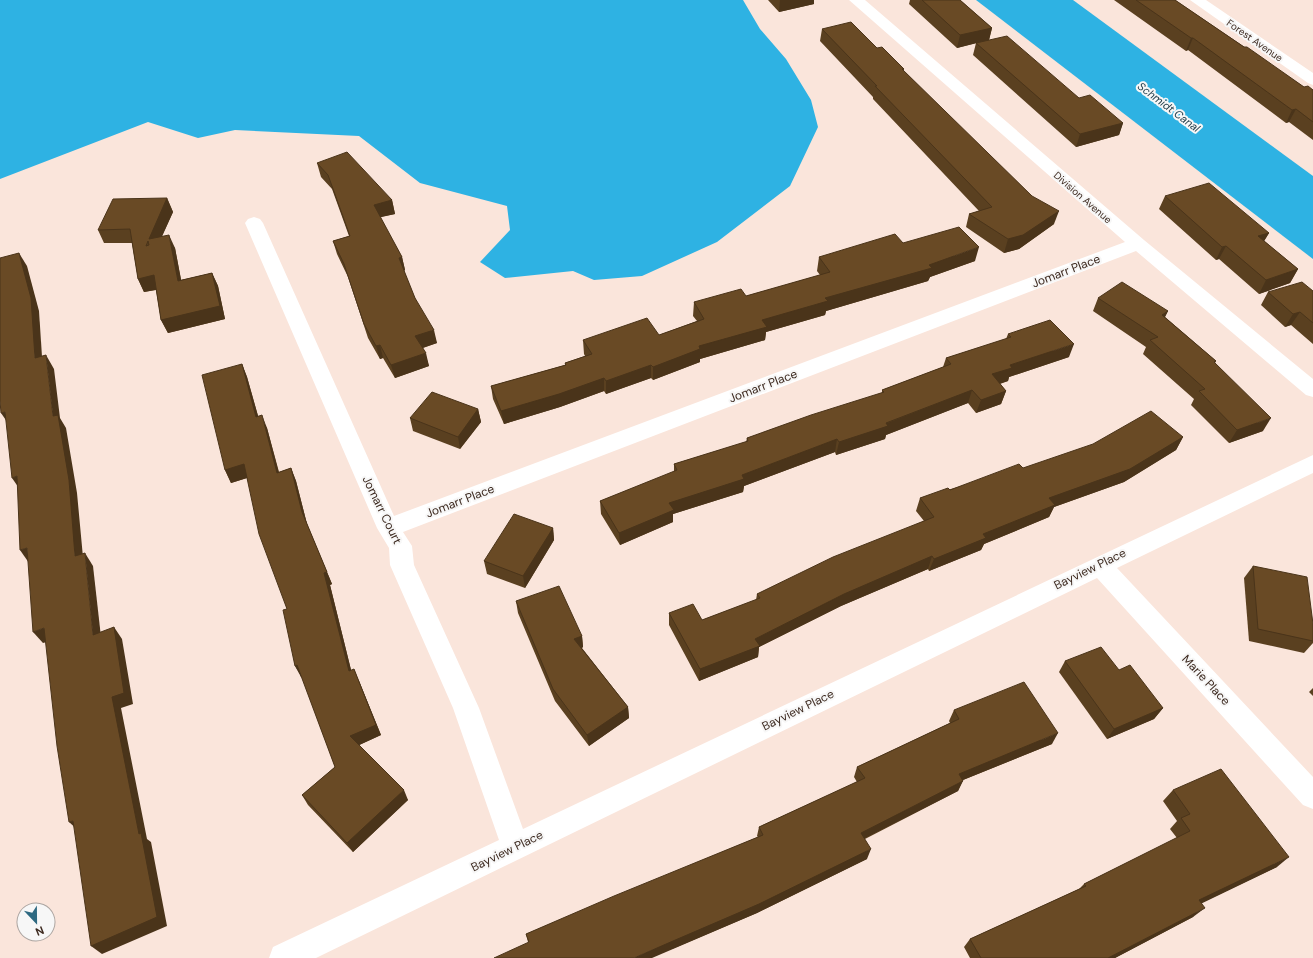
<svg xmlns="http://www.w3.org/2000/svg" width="1313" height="958" viewBox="0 0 1313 958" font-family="'DM Sans',sans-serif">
<rect width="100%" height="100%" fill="#fae5db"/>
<!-- water -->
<g fill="#2eb2e3">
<polygon points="0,0 743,0 760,29 786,59 811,100 818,127 790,186 717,242 642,276 594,280 573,271 505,278 480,262 510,230 507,206 420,183 359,136 235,130 198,138 148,122 0,179"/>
<polygon points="976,0 1073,0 1313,176 1313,259"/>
</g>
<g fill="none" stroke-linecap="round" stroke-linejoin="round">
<!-- street -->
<g fill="#fff" fill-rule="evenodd">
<polygon points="849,0 865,0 1144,240 1313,379 1313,397 1306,395 1136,251 403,532 412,546 414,565 479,708 523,829 1313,455 1313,473 1117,568 1313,777 1313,809 1303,805 1097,578 316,958 269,958 273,947 499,840 453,708 390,565 389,548 377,528 245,223 248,219 254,217 260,219 263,223 394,516 1125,242"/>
<polygon points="1190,0 1206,0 1313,73 1313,85 1308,83"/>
</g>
</g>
<!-- wall -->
<g fill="#5a4020">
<polygon points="768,0 814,0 814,4 779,12"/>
<polygon points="910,0 960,0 992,28 989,40 1079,98 1123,123 1119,135 1076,147 973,55 976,43 957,48 909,4"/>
<polygon points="1114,0 1175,0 1304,87 1313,90 1313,140 1289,122 1286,123 1188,50 1186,51"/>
<polygon points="822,29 877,48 904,69 904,71 1054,224 1019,249 1004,253 966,227 969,214 979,211 873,99 873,97 820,41"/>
<polygon points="317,163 392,200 395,214 380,217 402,257 405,270 404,271 415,298 437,343 423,348 429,366 395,378 383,358 380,359 368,338 348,277 337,254 333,241 349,236 332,189 321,177"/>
<polygon points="1165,196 1269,233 1264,241 1298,269 1290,283 1259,294 1219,259 1216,260 1159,209"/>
<polygon points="167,198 173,212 162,236 175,248 181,280 212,273 218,286 225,319 168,333 161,320 156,290 144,292 138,279 132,243 104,243 98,230"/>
<polygon points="903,243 975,261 930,277 928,281 826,311 825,315 766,332 765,340 700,359 700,362 653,380 651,378 606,394 604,391 560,407 504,424 493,399 491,386 565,365 565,363 585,356 584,354 583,340 659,335 697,321 693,316 694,302 746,296 820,275 817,271 819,257"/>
<polygon points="1313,291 1313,344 1291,325 1285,327 1261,305 1268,292"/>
<polygon points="1098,298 1168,311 1165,317 1216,361 1215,363 1263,431 1229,443 1191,405 1194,399 1143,354 1146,347 1093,311"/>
<polygon points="1008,334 1069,357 1009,377 1008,381 1000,384 1006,391 1001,404 976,413 968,403 886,435 885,439 836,455 835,452 744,486 743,492 673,514 673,522 620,545 601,514 600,501 674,472 674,464 746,442 747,438 882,393 882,390 943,367 946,358 1006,339"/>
<polygon points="242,364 247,377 258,416 267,428 279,472 291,468 296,481 307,524 332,584 330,585 351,670 359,681 381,735 359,745 408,800 353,852 308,805 302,795 335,767 302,677 295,666 287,609 247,478 231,483 225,470"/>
<polygon points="478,409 481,422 460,449 413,431 410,418"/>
<polygon points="1183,437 1176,450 1124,482 1054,507 1049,517 984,544 981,550 929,571 928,569 841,606 759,647 758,657 699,681 669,625 669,613 702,620 756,600 757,594 924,521 916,511 920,498 1023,468"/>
<polygon points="553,528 554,540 525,588 487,574 484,561"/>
<polygon points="1253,566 1313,641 1313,643 1304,653 1249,641 1244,578"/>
<polygon points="516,601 582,636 583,647 582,648 628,707 629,718 589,746 555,701 518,613"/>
<polygon points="1065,661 1119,670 1163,708 1154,719 1107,739 1059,672"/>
<polygon points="1313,688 1313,696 1309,692"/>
<polygon points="954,710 1052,744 963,780 958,791 865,839 867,859 757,913 672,949 528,942 526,934 758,837 757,836 759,827 857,782 854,777 857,767 950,723 949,721"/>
<polygon points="1173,790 1277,867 1201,903 1193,917 1115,958 970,958 964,947 970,939 1079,889 1084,884 1177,838 1170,829 1177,821 1163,801"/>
</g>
<!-- shaded-wall -->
<g fill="#4a341a">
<polygon points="780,0 814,0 814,4 779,12"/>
<polygon points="992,28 989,40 957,48 960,35"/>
<polygon points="1191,38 1193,38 1188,50 1186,51"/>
<polygon points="1296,109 1289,122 1286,123 1292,110"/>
<polygon points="1123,123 1119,135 1076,147 1080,134"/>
<polygon points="167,198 173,212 155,252 149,239"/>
<polygon points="392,200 395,214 377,218 374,205"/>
<polygon points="1059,211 1054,224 1019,249 1004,253 1008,239"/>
<polygon points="1269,233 1261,246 1258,236"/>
<polygon points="169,235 175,248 184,295 178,281"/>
<polygon points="1226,246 1219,259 1216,260 1222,247"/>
<polygon points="979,247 975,261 930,277 928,281 826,311 825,315 766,332 765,340 700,359 700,362 653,380 653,367 699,346 762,320 825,298 929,265"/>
<polygon points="19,253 27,266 39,311 43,372 35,358"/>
<polygon points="402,257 405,270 402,271 399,258"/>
<polygon points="1298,269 1290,283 1259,294 1266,280"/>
<polygon points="212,273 218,286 225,319 168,333 161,320"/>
<polygon points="154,275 160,289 144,292 138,279"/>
<polygon points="1168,311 1161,324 1162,315"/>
<polygon points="1300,312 1291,325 1285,327 1293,314"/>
<polygon points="434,330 437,343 419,349 415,336"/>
<polygon points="1074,344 1069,357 1009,377 1008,381 988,387 992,374 1010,365"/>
<polygon points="380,345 383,358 380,359 376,346"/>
<polygon points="426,353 429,366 395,378 391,365"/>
<polygon points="46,355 54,369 60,418 66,428 77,493 84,568 75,556 53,416"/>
<polygon points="242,364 247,377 262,430 256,417"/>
<polygon points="651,365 651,378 606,394 606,381"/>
<polygon points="604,378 604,391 560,407 504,424 501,411"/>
<polygon points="972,390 968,403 886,435 885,439 836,455 839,442"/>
<polygon points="1006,391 1001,404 976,413 981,400"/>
<polygon points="478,409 481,422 460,449 458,437"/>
<polygon points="5,412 10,426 1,413"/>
<polygon points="262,415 267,428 282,485 277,473"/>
<polygon points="1271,418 1263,431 1229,443 1237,430"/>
<polygon points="1183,437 1176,450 1124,482 1054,507 1049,517 984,544 981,550 929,571 934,559 983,534 1049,498"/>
<polygon points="837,439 835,452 744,486 743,492 673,514 673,522 620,545 619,533 669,503 742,475"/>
<polygon points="244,464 250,477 231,483 225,470"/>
<polygon points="291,468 296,481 307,524 332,584 330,585 354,682 349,671 324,573 302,512"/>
<polygon points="17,476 21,491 12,478"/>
<polygon points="553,528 554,540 525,588 523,576"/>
<polygon points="27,548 29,563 20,550"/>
<polygon points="85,553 93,566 102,646 93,635"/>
<polygon points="932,556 928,569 841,606 759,647 758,657 699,681 700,669 755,639 844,594"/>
<polygon points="114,627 122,639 133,704 121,708 147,839 151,842 167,926 102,954 91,946 112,697"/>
<polygon points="44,628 54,640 43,643 33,632"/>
<polygon points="582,636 583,647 576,650 574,639"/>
<polygon points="297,665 303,677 301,677 295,666"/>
<polygon points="354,669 381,735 355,747 350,736"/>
<polygon points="628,707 629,718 589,746 587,735"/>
<polygon points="1163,708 1154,719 1107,739 1114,729"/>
<polygon points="1058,733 1052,744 953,784 959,774"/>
<polygon points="963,781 958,791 857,842 861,833"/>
<polygon points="404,790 408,800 353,852 347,843"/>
<polygon points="73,821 80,832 69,822"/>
<polygon points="871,849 867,859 757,913 652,958 634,958"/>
<polygon points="1289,857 1277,867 1188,910 1199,900"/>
<polygon points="1205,908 1193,917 1115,958 1108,958"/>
</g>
<!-- building -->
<g fill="#694a25" stroke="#4a341a" fill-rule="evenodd">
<polygon points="922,0 960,0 992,28 960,35"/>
<polygon points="1136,0 1175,0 1244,47 1247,47 1304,87 1308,86 1313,90 1313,122 1296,109 1292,110 1193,38 1191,38"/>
<polygon points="851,22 877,48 882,47 904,69 902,69 1032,196 1059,211 1023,235 1008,239 969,214 992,207 875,86 877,86 822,29"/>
<polygon points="1007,36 1079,98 1090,95 1123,123 1080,134 976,43"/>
<polygon points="347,152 392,200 374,205 402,257 399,258 415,298 434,330 415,336 426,353 391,365 380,345 376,346 364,324 344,264 333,241 350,236 328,175 317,163"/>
<polygon points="1209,183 1269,233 1258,236 1298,269 1266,280 1226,246 1222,247 1165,196"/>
<path d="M167 198 149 239 169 235 178 281 212 273 220 306 161 320 154 275 138 279 130 229 98 230 113 199ZM148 241 149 245 146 246Z"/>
<polygon points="959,227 979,247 929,265 932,268 825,298 828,301 762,320 767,327 699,346 700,349 653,367 651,365 606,381 604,378 559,394 501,411 491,386 566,365 565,363 592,354 583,340 647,318 659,335 704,319 694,302 741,289 746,296 830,272 819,257 895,234 903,243"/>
<polygon points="19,253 31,298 35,358 46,355 53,416 58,415 69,480 75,556 85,553 93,635 114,627 124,693 112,697 139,834 141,833 157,917 91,946 73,821 69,822 57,746 44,628 33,632 27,548 20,550 17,476 12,478 5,412 1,413 0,401 0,258"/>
<polygon points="1122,282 1168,311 1162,315 1216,361 1214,362 1271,418 1237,430 1199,391 1205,389 1150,340 1158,337 1098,298"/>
<polygon points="1302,282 1313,291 1313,323 1300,312 1293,314 1268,292"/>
<polygon points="1050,320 1074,344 1010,365 1012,368 992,374 1006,391 981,400 972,390 886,423 888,426 839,442 837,439 742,475 744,479 669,503 674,510 619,533 600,501 677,470 674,464 748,441 747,438 811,415 884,392 882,390 951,364 946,358 1011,337 1008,334"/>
<polygon points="242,364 256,417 262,415 277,473 291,468 302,512 327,572 324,573 349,671 354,669 376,725 350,736 404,790 347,843 302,795 335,767 297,665 295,666 283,610 287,609 259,534 244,464 225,470 202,375"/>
<polygon points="432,392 478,409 458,437 410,418"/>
<polygon points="1151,411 1183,437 1130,469 1049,498 1055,505 983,534 986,538 934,559 932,556 844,594 755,639 760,646 700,669 669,613 693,604 702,620 760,598 757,594 833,557 934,517 920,498 948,488 950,490 1019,464 1023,468 1093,444"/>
<polygon points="514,514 553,528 523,576 484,561"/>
<polygon points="1253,566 1307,577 1313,624 1313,641 1258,629"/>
<polygon points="559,586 582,636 574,639 628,707 587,735 553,689 516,601"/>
<polygon points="1101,647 1119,670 1130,665 1163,708 1114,729 1065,661"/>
<polygon points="1024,682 1058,733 959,774 963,781 861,833 871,849 759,904 673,941 634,958 494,958 529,942 526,934 614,896 763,835 759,827 865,778 857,767 959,719 954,710"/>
<polygon points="1221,769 1289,857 1199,900 1205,908 1108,958 981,958 970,939 1086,886 1084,884 1190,831 1181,818 1190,814 1173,790"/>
</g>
<g text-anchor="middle" stroke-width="4" stroke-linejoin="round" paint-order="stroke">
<!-- far-street labels -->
<g font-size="10" fill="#3c291f" stroke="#f7f7f7">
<text transform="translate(1255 40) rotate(35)" y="4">Forest Avenue</text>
<text transform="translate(1083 197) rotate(41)" y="4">Division Avenue</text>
</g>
<!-- far-water labels -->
<g font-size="11" font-style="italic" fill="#233d49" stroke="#f7f7f7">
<text transform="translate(1169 107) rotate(37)" y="4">Schmidt Canal</text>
</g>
<!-- street labels -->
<g font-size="12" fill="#3c291f" stroke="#f7f7f7">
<text transform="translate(1066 271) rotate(-21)" y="4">Jomarr Place</text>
<text transform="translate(763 386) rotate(-21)" y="4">Jomarr Place</text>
<text transform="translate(460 501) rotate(-21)" y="4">Jomarr Place</text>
<text transform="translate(382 510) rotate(64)" y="4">Jomarr Court</text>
<text transform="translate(1090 569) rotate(-26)" y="4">Bayview Place</text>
<text transform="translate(1206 680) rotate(47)" y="4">Marie Place</text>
<text transform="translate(798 710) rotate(-26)" y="4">Bayview Place</text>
<text transform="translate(507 851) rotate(-26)" y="4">Bayview Place</text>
</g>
</g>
<!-- north arrow -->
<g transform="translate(36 922) rotate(158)"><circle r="19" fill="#f7f7f7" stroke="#aca5a1"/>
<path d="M0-3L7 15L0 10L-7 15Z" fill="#2e6981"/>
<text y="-6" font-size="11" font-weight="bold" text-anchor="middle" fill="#3c291f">N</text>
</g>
</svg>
